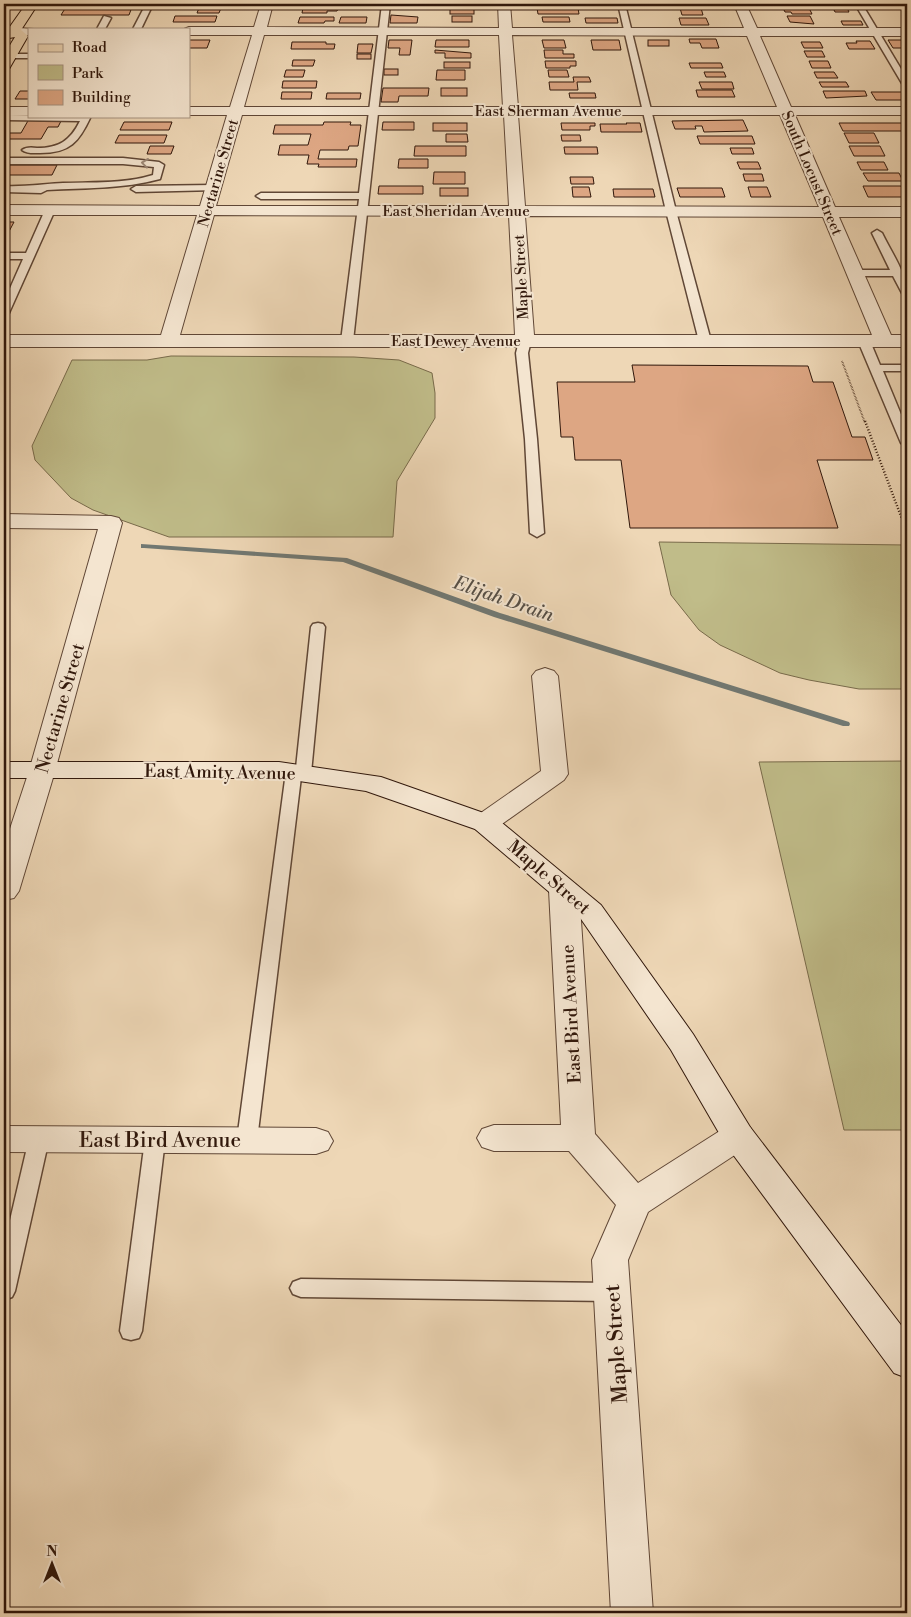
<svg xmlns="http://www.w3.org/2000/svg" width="911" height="1617" viewBox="0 0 911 1617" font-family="'Libre Bodoni',serif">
<rect width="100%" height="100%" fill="#eed7b6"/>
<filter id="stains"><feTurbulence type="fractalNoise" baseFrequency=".004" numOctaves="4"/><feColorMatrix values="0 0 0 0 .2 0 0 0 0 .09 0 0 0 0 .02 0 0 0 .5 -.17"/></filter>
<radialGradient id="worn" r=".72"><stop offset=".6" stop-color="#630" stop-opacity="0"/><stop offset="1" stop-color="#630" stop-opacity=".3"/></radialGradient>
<!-- green -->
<g fill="#c0bc89" stroke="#786a4a">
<polygon points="171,356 354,357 399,360 432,373 435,393 435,418 397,481 393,537 169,537 93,510 71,498 35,460 32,446 72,360 147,360"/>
<polygon points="659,542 907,545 907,689 859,689 809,680 780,673 720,645 699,630 671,595"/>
<polygon points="907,761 907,1130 844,1130 759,762"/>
</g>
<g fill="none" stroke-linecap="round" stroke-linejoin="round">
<!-- stream -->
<polygon fill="#717872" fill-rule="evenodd" points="141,544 347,558 500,613 849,722 850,724 849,726 843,726 494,617 343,562 144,548 141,548"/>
</g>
<!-- building -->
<g fill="#dda683" stroke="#30170b">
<polygon points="69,4 132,4 131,5 68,5"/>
<rect x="429" y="4" width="36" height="2"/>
<polygon points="782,4 805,4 806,6 783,6"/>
<polygon points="66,7 132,7 129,15 61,15"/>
<polygon points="330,7 346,7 345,9 338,9 337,11 327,11 327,13 302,13 303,8 329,9"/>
<rect x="450" y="7" width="24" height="7"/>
<polygon points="199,8 221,8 219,13 197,13"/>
<polygon points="537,8 578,8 579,14 538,14"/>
<polygon points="680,8 701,8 703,15 682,15"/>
<polygon points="783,8 809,8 812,14 792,14 791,12 785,12"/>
<polygon points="833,8 847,8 849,12 835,12"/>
<polygon points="391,15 418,17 417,23 390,23"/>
<polygon points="175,16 217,16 215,22 173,22"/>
<rect x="452" y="16" width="20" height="6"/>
<polygon points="787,16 810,16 814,24 790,22"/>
<polygon points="300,17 334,17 334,21 325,21 324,23 298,23"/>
<polygon points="341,17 367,17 366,23 339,23"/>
<polygon points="542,17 569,17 570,22 543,22"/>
<polygon points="585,18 617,18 618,23 586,23"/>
<polygon points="679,18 706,18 709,25 681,25"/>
<polygon points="841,21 861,21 863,25 843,25"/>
<polygon points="689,39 716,39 719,48 702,48 700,43 690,43"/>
<polygon points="189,40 210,40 207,48 189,48"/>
<polygon points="389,40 412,40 410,55 399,55 400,48 388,48"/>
<polygon points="436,40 469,40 469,47 435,47"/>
<polygon points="542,40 564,40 566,48 544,48"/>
<polygon points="591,40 619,40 621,50 593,50"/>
<rect x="648" y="40" width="21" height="6"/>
<polygon points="888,40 907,40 907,48 893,48"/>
<polygon points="856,41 870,41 875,49 849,49 846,43 857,43"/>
<polygon points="292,42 326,42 326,44 335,44 334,49 291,49"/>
<polygon points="801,42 820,42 823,48 804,48"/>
<polygon points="358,44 373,44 371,53 357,53"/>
<polygon points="435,50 471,53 471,58 445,58 445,53 435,53"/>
<polygon points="544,50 563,50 563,54 574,54 574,58 545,58"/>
<polygon points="804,51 822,51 825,57 807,57"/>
<rect x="357" y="54" width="14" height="5"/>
<polygon points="293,60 315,60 313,66 292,66"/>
<polygon points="545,61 576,61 576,66 570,66 570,68 546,68"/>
<polygon points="809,61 828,61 831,68 812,68"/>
<rect x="444" y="62" width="26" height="6"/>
<polygon points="689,63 721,63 723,68 691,68"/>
<rect x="384" y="69" width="14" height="6"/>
<polygon points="286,70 305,70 303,77 284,77"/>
<polygon points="437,70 465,70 465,80 436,80"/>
<polygon points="548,70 567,70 569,77 549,77"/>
<polygon points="704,72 724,72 726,77 706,77"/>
<polygon points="814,72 834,72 838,78 817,78"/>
<polygon points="573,77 589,77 591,82 577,82 578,90 550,90 549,82 574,82"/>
<polygon points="283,81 317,81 316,88 282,88"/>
<polygon points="699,82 732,82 734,89 702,89"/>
<polygon points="819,82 846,82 849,87 822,87"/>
<polygon points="383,88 429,88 428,96 399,96 398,102 381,102"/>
<rect x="441" y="88" width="26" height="8"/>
<polygon points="696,90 732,90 735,97 698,97"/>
<polygon points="20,91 29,91 29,99 15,99"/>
<polygon points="823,91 865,91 867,96 826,98"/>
<polygon points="282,92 312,92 311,99 281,99"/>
<polygon points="871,92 905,92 907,100 876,100"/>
<polygon points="327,93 361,93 360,99 326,99"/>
<polygon points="569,93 595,93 596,98 570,98"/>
<polygon points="29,119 62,119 58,127 48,127 41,139 4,139 4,133 21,133"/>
<polygon points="743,120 748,131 704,132 702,126 695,126 696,129 675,129 672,121"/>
<polygon points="124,122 172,122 169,130 120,130"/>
<polygon points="324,122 351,122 350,125 361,125 358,146 349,146 348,150 320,150 318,159 357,159 356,167 318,167 319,164 307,164 309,155 278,155 280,145 308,145 311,134 273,134 275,125 323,125"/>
<polygon points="383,122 414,122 414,130 382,130"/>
<rect x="433" y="123" width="34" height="8"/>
<polygon points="561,123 595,123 595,126 590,126 590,130 562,130"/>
<polygon points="626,123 640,123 642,132 601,132 600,124 627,124"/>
<polygon points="839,123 907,123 907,131 843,131"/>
<polygon points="844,133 874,133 879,143 849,143"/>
<polygon points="446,134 467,134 468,142 446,142"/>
<polygon points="119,135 167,135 164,143 115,143"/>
<polygon points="561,135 580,135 581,141 562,141"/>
<polygon points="697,136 752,136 755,144 700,144"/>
<polygon points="150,146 174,146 171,154 147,154"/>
<polygon points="415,146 466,146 466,156 414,156"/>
<polygon points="849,146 880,146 885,156 854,156"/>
<polygon points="564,147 597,147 598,154 565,154"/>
<polygon points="730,148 752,148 754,154 732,154"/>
<polygon points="399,159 428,159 428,168 398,168"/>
<polygon points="737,162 758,162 761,169 740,169"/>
<polygon points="857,162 884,162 888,170 861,170"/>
<polygon points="4,165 57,165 52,175 4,175"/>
<polygon points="434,172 465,172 465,184 433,184"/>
<polygon points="863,173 899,173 903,181 868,181"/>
<polygon points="743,174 762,174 764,181 745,181"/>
<polygon points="570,177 593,177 594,184 571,184"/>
<polygon points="379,186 423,186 423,194 378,194"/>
<polygon points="863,186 901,186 906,197 868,197"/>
<polygon points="572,187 589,187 591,197 573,197"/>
<polygon points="748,187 767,187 771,197 751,197"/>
<rect x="440" y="188" width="28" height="8"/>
<polygon points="677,188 722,188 725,197 680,197"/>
<polygon points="613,189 653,189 655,197 614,197"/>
<polygon points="4,222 14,222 4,241"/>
<polygon points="632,365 808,366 813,382 833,382 852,437 865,437 873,460 817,460 838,528 630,528 621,460 575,460 573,437 561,437 557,382 635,382"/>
</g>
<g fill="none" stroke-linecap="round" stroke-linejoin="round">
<defs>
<g id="service">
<polygon points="146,4 153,4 141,29 133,29"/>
<polygon points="382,4 390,4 353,341 347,344 341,341 359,199 261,199 256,196 261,193 359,193"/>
<polygon points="618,4 625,4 676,211 711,341 709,343 705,344 699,341 666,211"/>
<polygon points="855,4 862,4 907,79 907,87 903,85"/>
<polygon points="104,16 111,18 105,29 97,29"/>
<polygon points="7,54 29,54 29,58 10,58 6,56"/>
<path d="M9 115 91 116C79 142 70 153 40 153 34 153 27 154 22 150 26 147 31 147 37 148 59 148 70 141 80 121L6 120V116Z"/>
<path d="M4 158H123L159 162 164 165 160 179C123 189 85 188 47 190L41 193 4 192V186C24 187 43 184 63 183 93 182 123 184 153 175L154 167 123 164H4Z"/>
<polygon points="214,185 219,188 217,190 136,192 131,189 136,186"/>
<polygon points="50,207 55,210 9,313 4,316 4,302 23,259 4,259 4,253 26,253 45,210"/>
<path d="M877 230 882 233C892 254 907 273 907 296L903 295 893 276H855L850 273 855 270H890L872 233Z"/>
<polygon points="525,338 531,341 528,353 537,439 544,533 537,537 530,533 525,439 516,353 519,341"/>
<polygon points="864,338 870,341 880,365 907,365 907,371 883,371 907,429 907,447 901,443 858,341"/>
<polygon points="318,623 323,624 325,627 311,773 309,776 301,777 257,1140 254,1145 247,1148 240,1145 237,1140 286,772 288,769 296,768 311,627 313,624"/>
<polygon points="39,1131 46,1134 49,1139 15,1291 12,1297 4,1300 4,1246 29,1139 32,1134"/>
<polygon points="155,1132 162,1135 165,1140 142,1331 139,1338 131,1340 123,1338 120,1331 145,1140 148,1135"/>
<polygon points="301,1279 612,1283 620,1286 623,1292 620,1298 612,1301 301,1297 293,1294 290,1288 293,1282"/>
</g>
<g id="minor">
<path d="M261 4H273L267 27 499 28 498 4H510L512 28H744L734 4H746L757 28H907V36H760L791 107H907V115H795L835 207H907V217H839L891 335H907V347H4V335H161L197 215H4V205L200 206 227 115H189V107H230L252 35H189V29H184L189 27H254ZM264 35H499L503 107H244ZM512 35 747 36 777 107H518ZM242 115H504L509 206H216ZM518 115H780L819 207 525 206ZM214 215 509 216 515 335H180ZM525 216 823 217 872 335H534Z"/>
<polygon points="4,27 34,29 29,29 29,35 4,35"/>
<rect x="4" y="107" width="25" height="8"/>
<polygon points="4,514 111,516 119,518 122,523 55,771 19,891 14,898 4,900 4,847 29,771 98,529 4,528"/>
<polygon points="545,668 554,671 558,676 568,774 564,780 495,829 485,832 475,829 471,823 475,817 541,771 532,676 536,671"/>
<polygon points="564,881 574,883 579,890 595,1134 638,1183 726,1127 738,1123 750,1127 755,1136 750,1145 648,1212 628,1260 653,1613 611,1613 592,1260 616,1205 569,1151 494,1151 482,1147 477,1138 482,1129 494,1125 561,1125 549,890 554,883"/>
<polygon points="4,1126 316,1128 328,1132 333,1141 328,1150 316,1154 4,1152"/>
</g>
<polygon id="secondary" points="4,762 279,762 381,777 495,817 601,905 693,1034 750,1127 907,1333 907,1378 894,1373 726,1145 671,1050 581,919 475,829 366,791 279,778 4,778"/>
<polygon id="primary" points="26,4 38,4 21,30 28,36 9,69 4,70 4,55 15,37 4,39 4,31 9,28"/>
</defs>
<!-- service casing -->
<use href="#service" stroke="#604736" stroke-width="3"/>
<!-- minor casing -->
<use href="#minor" stroke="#604736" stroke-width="2"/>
<!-- secondary casing -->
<use href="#secondary" stroke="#30170b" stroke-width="2"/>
<!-- primary casing -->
<use href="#primary" stroke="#30170b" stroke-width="2"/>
<!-- path-far1 -->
<polyline stroke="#30170b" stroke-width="2" stroke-dasharray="0.5 1" stroke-linecap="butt" points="842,361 865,423"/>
<!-- path -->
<polyline stroke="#30170b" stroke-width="2.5" stroke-dasharray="1 2" stroke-linecap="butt" points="865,421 902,519 907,519"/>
<!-- service -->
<use href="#service" fill="#f4e5d0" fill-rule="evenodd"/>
<!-- minor -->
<use href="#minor" fill="#f4e5d0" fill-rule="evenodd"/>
<!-- secondary -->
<use href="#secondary" fill="#f4e5d0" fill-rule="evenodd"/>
<!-- primary -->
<use href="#primary" fill="#eed7b6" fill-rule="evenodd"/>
</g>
<!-- one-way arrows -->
<defs><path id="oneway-chevron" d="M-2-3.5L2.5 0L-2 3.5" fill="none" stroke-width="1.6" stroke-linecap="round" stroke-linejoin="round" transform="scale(1.25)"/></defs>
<use stroke="#9c8877" href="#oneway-chevron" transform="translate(145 163) rotate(-173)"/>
<g text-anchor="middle" stroke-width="4" stroke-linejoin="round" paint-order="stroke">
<!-- far-street labels -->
<g font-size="15" fill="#30170b" stroke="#f4e5d0">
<text x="548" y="116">East Sherman Avenue</text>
<text transform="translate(218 173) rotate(-74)" y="5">Nectarine Street</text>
<text transform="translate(812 173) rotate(67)" y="5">South Locust Street</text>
<text x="456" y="216">East Sheridan Avenue</text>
<text transform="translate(521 277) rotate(-93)" y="5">Maple Street</text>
<text x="456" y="346">East Dewey Avenue</text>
</g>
<!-- street labels -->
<g font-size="18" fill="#30170b" stroke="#f4e5d0">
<text transform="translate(60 708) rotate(-74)" y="6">Nectarine Street</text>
<text transform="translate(220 772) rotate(1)" y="6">East Amity Avenue</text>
<text transform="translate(549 877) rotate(41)" y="6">Maple Street</text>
<text transform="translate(571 1014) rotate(-93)" y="6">East Bird Avenue</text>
</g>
<!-- water labels -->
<g font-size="19" font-style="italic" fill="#564f47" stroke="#f4e5d0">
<text transform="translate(504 598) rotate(19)" y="7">Elijah Drain</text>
</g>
<!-- near-street labels -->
<g font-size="21" fill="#30170b" stroke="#f4e5d0">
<text x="160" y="1147">East Bird Avenue</text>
<text transform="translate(616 1344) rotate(-94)" y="7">Maple Street</text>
</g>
</g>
<!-- margin -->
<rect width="911" height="1617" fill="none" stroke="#eed7b6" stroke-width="20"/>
<rect x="5" y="5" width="901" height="1607" fill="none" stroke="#30170b" stroke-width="2.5"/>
<rect x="10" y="10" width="891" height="1597" fill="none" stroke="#30170b"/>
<!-- legend -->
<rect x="28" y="28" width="162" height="90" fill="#f4e5d0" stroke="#a69381"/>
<rect x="38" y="44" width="25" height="8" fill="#eed7b6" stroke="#a69381"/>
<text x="72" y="52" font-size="15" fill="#30170b">Road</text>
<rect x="38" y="65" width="25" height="15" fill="#c0bc89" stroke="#a69381"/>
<text x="72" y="78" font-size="15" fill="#30170b">Park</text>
<rect x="38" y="90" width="25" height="15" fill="#dda683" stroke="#a69381"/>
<text x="72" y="102" font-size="15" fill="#30170b">Building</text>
<!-- north arrow -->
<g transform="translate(52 1564)" stroke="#f4e5d0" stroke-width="4" paint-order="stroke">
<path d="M0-4L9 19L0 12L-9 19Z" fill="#30170b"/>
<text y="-8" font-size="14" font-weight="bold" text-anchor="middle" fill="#30170b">N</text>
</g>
<rect width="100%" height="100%" filter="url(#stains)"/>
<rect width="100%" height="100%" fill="url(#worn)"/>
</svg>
